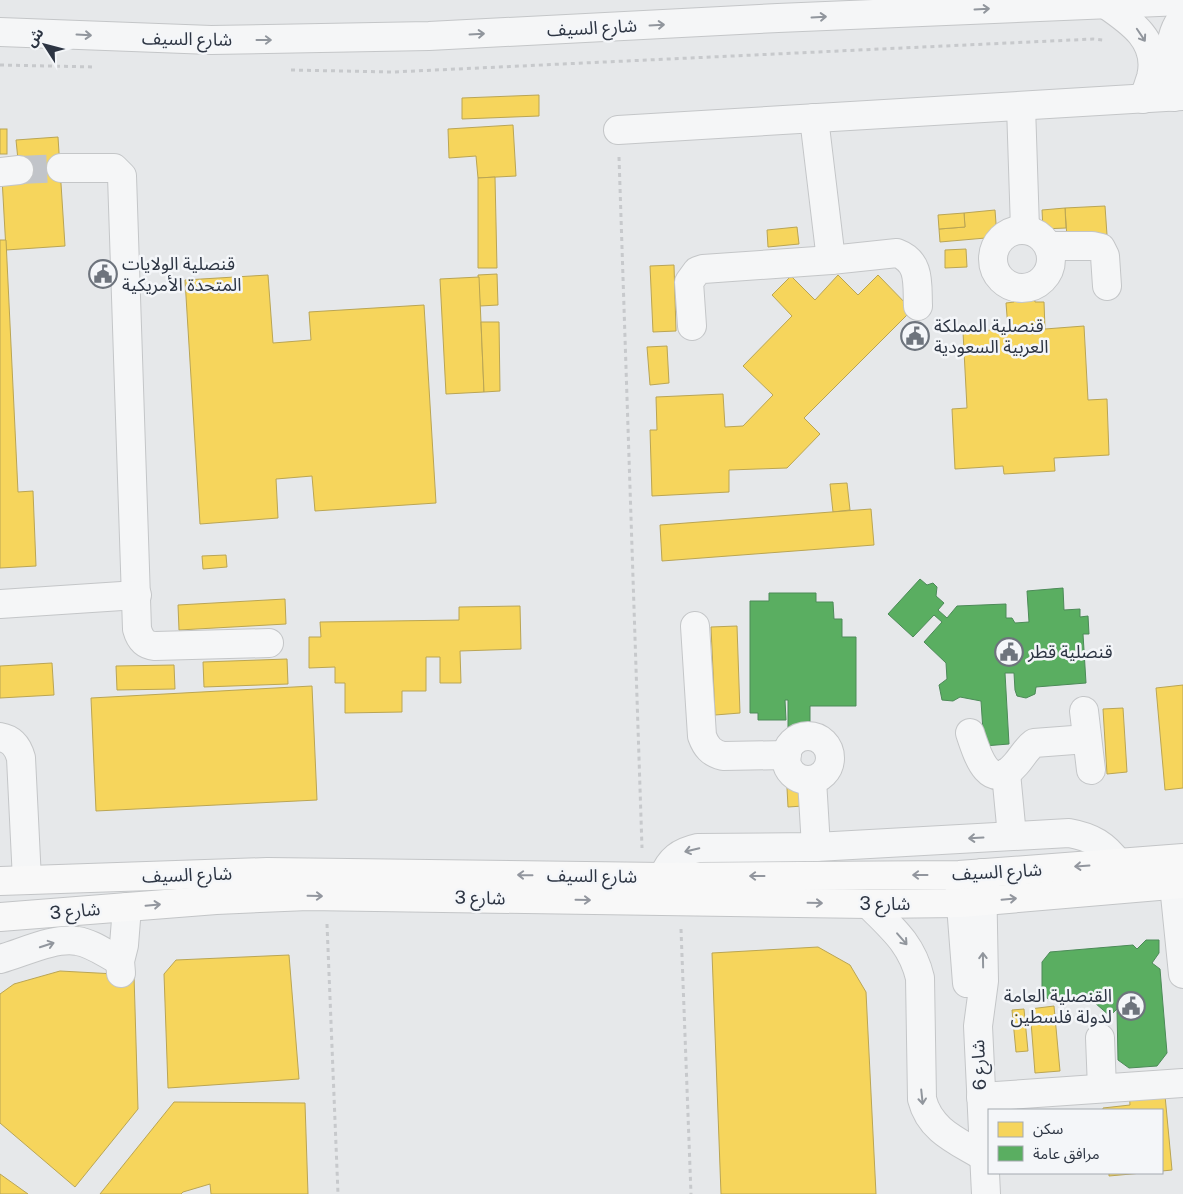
<svg xmlns="http://www.w3.org/2000/svg" width="1183" height="1194" viewBox="0 0 1183 1194" font-family="'Public Sans','Noto Sans Arabic',sans-serif">
<rect width="100%" height="100%" fill="#e6e8ea"/>
<!-- homes -->
<g fill="#f6d55c" stroke="#baa554">
<polygon points="539,95 539,116 462,119 462,98"/>
<polygon points="513,125 516,176 478,178 476,156 449,158 448,129"/>
<rect x="0" y="129" width="7" height="25"/>
<polygon points="58,137 65,246 6,250 2,178 19,170 16,140"/>
<polygon points="495,177 497,268 478,268 478,178"/>
<polygon points="1105,206 1107,235 1067,238 1065,208"/>
<polygon points="1065,208 1066,228 1043,229 1042,210"/>
<polygon points="995,210 997,237 940,242 939,229 965,227 964,213"/>
<polygon points="964,213 965,227 939,229 938,215"/>
<polygon points="797,227 799,244 768,247 767,230"/>
<polygon points="0,240 6,240 18,492 33,491 36,566 0,568"/>
<polygon points="966,249 967,267 945,268 945,250"/>
<polygon points="674,265 676,331 653,332 650,266"/>
<polygon points="497,274 498,305 480,306 478,275"/>
<polygon points="268,275 273,343 311,340 309,312 424,305 436,503 315,511 312,476 276,479 278,518 200,524 185,280"/>
<polygon points="838,275 858,295 878,275 912,310 804,418 820,434 787,468 729,470 729,492 652,496 650,430 657,430 656,397 723,394 725,427 743,426 773,395 743,366 792,316 772,295 791,276 815,300"/>
<polygon points="479,277 484,392 446,394 440,279"/>
<polygon points="1034,296 1035,302 1044,302 1045,329 1084,326 1088,400 1107,399 1109,455 1054,458 1055,471 1004,474 1003,466 955,469 952,409 967,408 963,332 1008,329 1006,303 1014,302 1013,297"/>
<polygon points="481,322 499,322 500,391 484,392"/>
<polygon points="667,346 669,383 650,385 647,347"/>
<polygon points="847,483 850,510 833,512 830,484"/>
<polygon points="871,509 874,545 662,561 660,525"/>
<polygon points="226,555 227,567 203,569 202,556"/>
<polygon points="285,599 286,624 179,630 178,605"/>
<polygon points="520,606 521,649 460,651 461,683 440,683 440,657 426,657 426,691 402,691 402,712 345,713 345,683 335,683 335,667 309,668 309,637 321,637 320,622 459,620 459,607"/>
<polygon points="737,626 740,713 715,715 711,627"/>
<polygon points="287,659 288,684 204,687 203,662"/>
<polygon points="52,663 54,695 0,698 0,666"/>
<polygon points="174,665 175,689 117,690 116,666"/>
<polygon points="1183,685 1183,788 1165,790 1156,688"/>
<polygon points="312,686 317,800 96,811 91,698"/>
<polygon points="1123,708 1127,772 1107,774 1103,709"/>
<polygon points="802,787 803,806 788,807 787,788"/>
<polygon points="818,947 850,965 866,992 876,1194 721,1194 712,953"/>
<polygon points="289,955 299,1079 168,1088 164,974 176,960"/>
<polygon points="60,971 134,975 138,1109 75,1187 0,1123 0,994 14,984"/>
<polygon points="1054,1006 1060,1071 1035,1073 1030,1009"/>
<polygon points="1024,1009 1028,1051 1016,1052 1012,1010"/>
<polygon points="1164,1085 1172,1170 1162,1171 1162,1110 1103,1110 1103,1108 1130,1105 1129,1089"/>
<polygon points="174,1102 305,1103 308,1194 211,1194 210,1184 183,1192 181,1194 100,1194"/>
<polygon points="1109,1173 1142,1173 1109,1176"/>
<polygon points="0,1174 28,1194 0,1194"/>
</g>
<!-- public -->
<g fill="#5aae61" stroke="#4c8a58">
<polygon points="920,579 927,585 933,583 937,587 936,596 944,603 938,610 947,618 957,606 1006,604 1006,618 1012,618 1015,623 1029,622 1027,591 1063,588 1064,610 1080,609 1080,617 1088,616 1089,634 1083,634 1086,683 1036,687 1035,694 1026,698 1017,696 1015,690 1014,673 1005,673 1009,744 984,746 981,701 960,697 953,701 942,700 939,685 947,679 946,663 924,642 942,622 934,615 913,637 888,614"/>
<polygon points="769,593 816,593 816,602 833,602 834,619 842,619 842,637 856,637 856,706 810,706 810,731 788,731 788,700 785,700 786,720 758,720 758,713 750,713 750,601 769,601"/>
<polygon points="1146,940 1159,940 1159,953 1152,963 1160,969 1167,1053 1157,1066 1129,1068 1118,1060 1117,1009 1110,1016 1095,1003 1102,996 1052,1001 1042,995 1042,962 1050,952 1133,945 1137,949"/>
</g>
<g fill="none" stroke-linecap="round" stroke-linejoin="round">
<!-- minor-tunnel -->
<polyline stroke="#c1c4c9" stroke-width="28" stroke-dasharray="28 14" stroke-linecap="butt" points="19,170 61,168"/>
<defs>
<g id="minor">
<path d="M1105 4C1130 21 1160 41 1151 77 1149 84 1146 92 1143 99"/>
<polyline points="0,32 211,40 429,36 778,18 1183,1"/>
<path d="M1174 97C1170 73 1165 37 1183 17"/>
<polyline points="1021,106 1025,229"/>
<polyline points="814,118 831,260"/>
<polyline points="618,130 1183,96"/>
<path d="M61 168H114L122 176 137 629C140 640 145 645 155 646L269 643"/>
<polyline points="0,172 19,170"/>
<circle cx="1022" cy="259" r="29"/>
<polyline points="1049,246 1092,246 1101,248 1105,256 1107,286"/>
<path d="M692 326 689 282 697 271 703 269 831 260 897 253C921 262 917 284 918 306"/>
<polyline points="0,604 137,595"/>
<path d="M695 626 702 736C706 747 711 753 723 756L787 755"/>
<polyline points="1084,711 1091,770"/>
<path d="M970 733C977 754 989 795 1016 764 1023 756 1026 749 1034 743L1087 739"/>
<circle cx="808" cy="758" r="22"/>
<path d="M0 737C12 739 18 747 21 758L27 880"/>
<polyline points="1006,773 1012,836"/>
<polyline points="812,780 816,847"/>
<polyline points="982,873 984,981 978,1026 986,1194"/>
<path d="M663 877C670 859 680 852 698 848L816 847 1069 833C1092 837 1105 845 1119 864"/>
<polyline points="959,879 967,983"/>
<polyline points="1174,885 1183,974"/>
<path d="M868 904C892 928 912 944 920 978L922 1099C930 1131 958 1141 984 1157"/>
<path d="M0 959C22 953 54 937 77 941 92 943 106 954 120 961"/>
<polyline points="121,973 120,961 124,945 127,907"/>
<polyline points="1100,1038 1102,1088"/>
<polyline points="981,1097 1183,1083"/>
</g>
<g id="major">
<polyline points="0,881 267,872 663,877 959,875 1183,858"/>
<polyline points="0,917 216,900 308,896 868,904 961,903 1183,884"/>
</g>
</defs>
<!-- minor casing -->
<use href="#minor" stroke="#c4c6c8" stroke-width="30"/>
<!-- major casing -->
<use href="#major" stroke="#c3c5c7" stroke-width="30"/>
<!-- path -->
<g stroke="#c7c9cc" stroke-width="3" stroke-dasharray="4 4" stroke-linecap="butt">
<polyline points="0,65 94,67"/>
<polyline points="291,70 393,72 1093,39 1103,40"/>
<polyline points="619,157 642,848"/>
<polyline points="327,924 338,1194"/>
<polyline points="681,929 691,1194"/>
</g>
<!-- minor -->
<use href="#minor" stroke="#f5f6f7" stroke-width="28"/>
<!-- major -->
<use href="#major" stroke="#f8f8f8" stroke-width="28"/>
</g>
<!-- one-way arrows -->
<defs><path id="oneway-shaft" d="M-6 0H5M1.5-3L5.5 0L1.5 3" fill="none" stroke-width="1.6" stroke-linecap="round" stroke-linejoin="round" transform="scale(1.25)"/></defs>
<g stroke="#91969d">
<use href="#oneway-shaft" transform="translate(982 9) rotate(-3)"/>
<use href="#oneway-shaft" transform="translate(819 17) rotate(-3)"/>
<use href="#oneway-shaft" transform="translate(657 25) rotate(-3)"/>
<use href="#oneway-shaft" transform="translate(477 34) rotate(-3)"/>
<use href="#oneway-shaft" transform="translate(84 35) rotate(3)"/>
<use href="#oneway-shaft" transform="translate(1141 35) rotate(56)"/>
<use href="#oneway-shaft" transform="translate(264 40)"/>
<use href="#oneway-shaft" transform="translate(976 838) rotate(177)"/>
<use href="#oneway-shaft" transform="translate(692 850) rotate(167)"/>
<use href="#oneway-shaft" transform="translate(902 939) rotate(49)"/>
<use href="#oneway-shaft" transform="translate(47 945) rotate(-18)"/>
<use href="#oneway-shaft" transform="translate(983 960) rotate(-91)"/>
<use href="#oneway-shaft" transform="translate(922 1097) rotate(84)"/>
</g>
<g stroke="#92969e">
<use href="#oneway-shaft" transform="translate(1082 866) rotate(176)"/>
<use href="#oneway-shaft" transform="translate(525 875) rotate(-179)"/>
<use href="#oneway-shaft" transform="translate(920 875) rotate(180)"/>
<use href="#oneway-shaft" transform="translate(757 876) rotate(180)"/>
<use href="#oneway-shaft" transform="translate(315 896) rotate(1)"/>
<use href="#oneway-shaft" transform="translate(1009 899) rotate(-5)"/>
<use href="#oneway-shaft" transform="translate(583 900) rotate(1)"/>
<use href="#oneway-shaft" transform="translate(815 903) rotate(1)"/>
<use href="#oneway-shaft" transform="translate(153 905) rotate(-5)"/>
</g>
<!-- icons -->
<defs>
<symbol id="civic-ring" viewBox="-11 -11 22 22"><circle r="9.5" fill="#f4f6f9" stroke="#6e747d" stroke-width="1.5"/><path d="M-.6-6.5H3V-4.5H.6V-3L4-1V1h2V6H-6V1h2V-1L-.6-3ZM-1.2 2.5V6h2.4V2.5Z" fill="#6e747d"/></symbol>
</defs>
<g fill-rule="evenodd">
<use href="#civic-ring" x="87" y="258" width="32" height="32"/>
<use href="#civic-ring" x="899" y="320" width="32" height="32"/>
<use href="#civic-ring" x="993" y="636" width="32" height="32"/>
<use href="#civic-ring" x="1115" y="990" width="32" height="32"/>
</g>
<g text-anchor="middle" stroke-width="5" stroke-linejoin="round" paint-order="stroke">
<!-- street labels -->
<g font-size="18" fill="#2d3543" stroke="#f4f6f9">
<text transform="translate(592 28) rotate(-3)" y="6">شارع السيف</text>
<text transform="translate(187 39) rotate(1)" y="6">شارع السيف</text>
<text transform="translate(997 872) rotate(-3)" y="6">شارع السيف</text>
<text transform="translate(187 875) rotate(-2)" y="6">شارع السيف</text>
<text transform="translate(592 876) rotate(1)" y="6">شارع السيف</text>
<text transform="translate(480 898) rotate(1)" y="6">شارع 3</text>
<text x="885" y="910">شارع 3</text>
<text transform="translate(75 911) rotate(-5)" y="6">شارع 3</text>
<text transform="translate(979 1065) rotate(-92)" y="6">شارع 6</text>
</g>
<!-- poi labels -->
<g font-size="18" fill="#2d3543" stroke="#f4f6f9" text-anchor="start">
<text x="122" y="270">قنصلية الولايات<tspan x="122" dy="21">المتحدة الأمريكية</tspan></text>
<text x="934" y="332">قنصلية المملكة<tspan x="934" dy="21">العربية السعودية</tspan></text>
<text x="1028" y="658">قنصلية قطر</text>
<text x="1112" y="1002" text-anchor="end">القنصلية العامة<tspan x="1112" dy="21">لدولة فلسطين</tspan></text>
</g>
</g>
<!-- legend -->
<rect x="988" y="1109" width="175" height="65" fill="#f4f6f9" stroke="#a4a9b0"/>
<rect x="998" y="1122" width="25" height="15" fill="#f6d55c" stroke="#a4a9b0"/>
<text x="1033" y="1134" font-size="15" fill="#2d3543">سكن</text>
<rect x="998" y="1146" width="25" height="15" fill="#5aae61" stroke="#a4a9b0"/>
<text x="1033" y="1159" font-size="15" fill="#2d3543">مرافق عامة</text>
<!-- north arrow -->
<g transform="translate(45 45) rotate(306)" stroke="#f4f6f9" stroke-width="4" paint-order="stroke">
<path d="M0-4L9 19L0 12L-9 19Z" fill="#2d3543"/>
<text y="-8" font-size="14" font-weight="bold" text-anchor="middle" fill="#2d3543">ش</text>
</g>
</svg>
